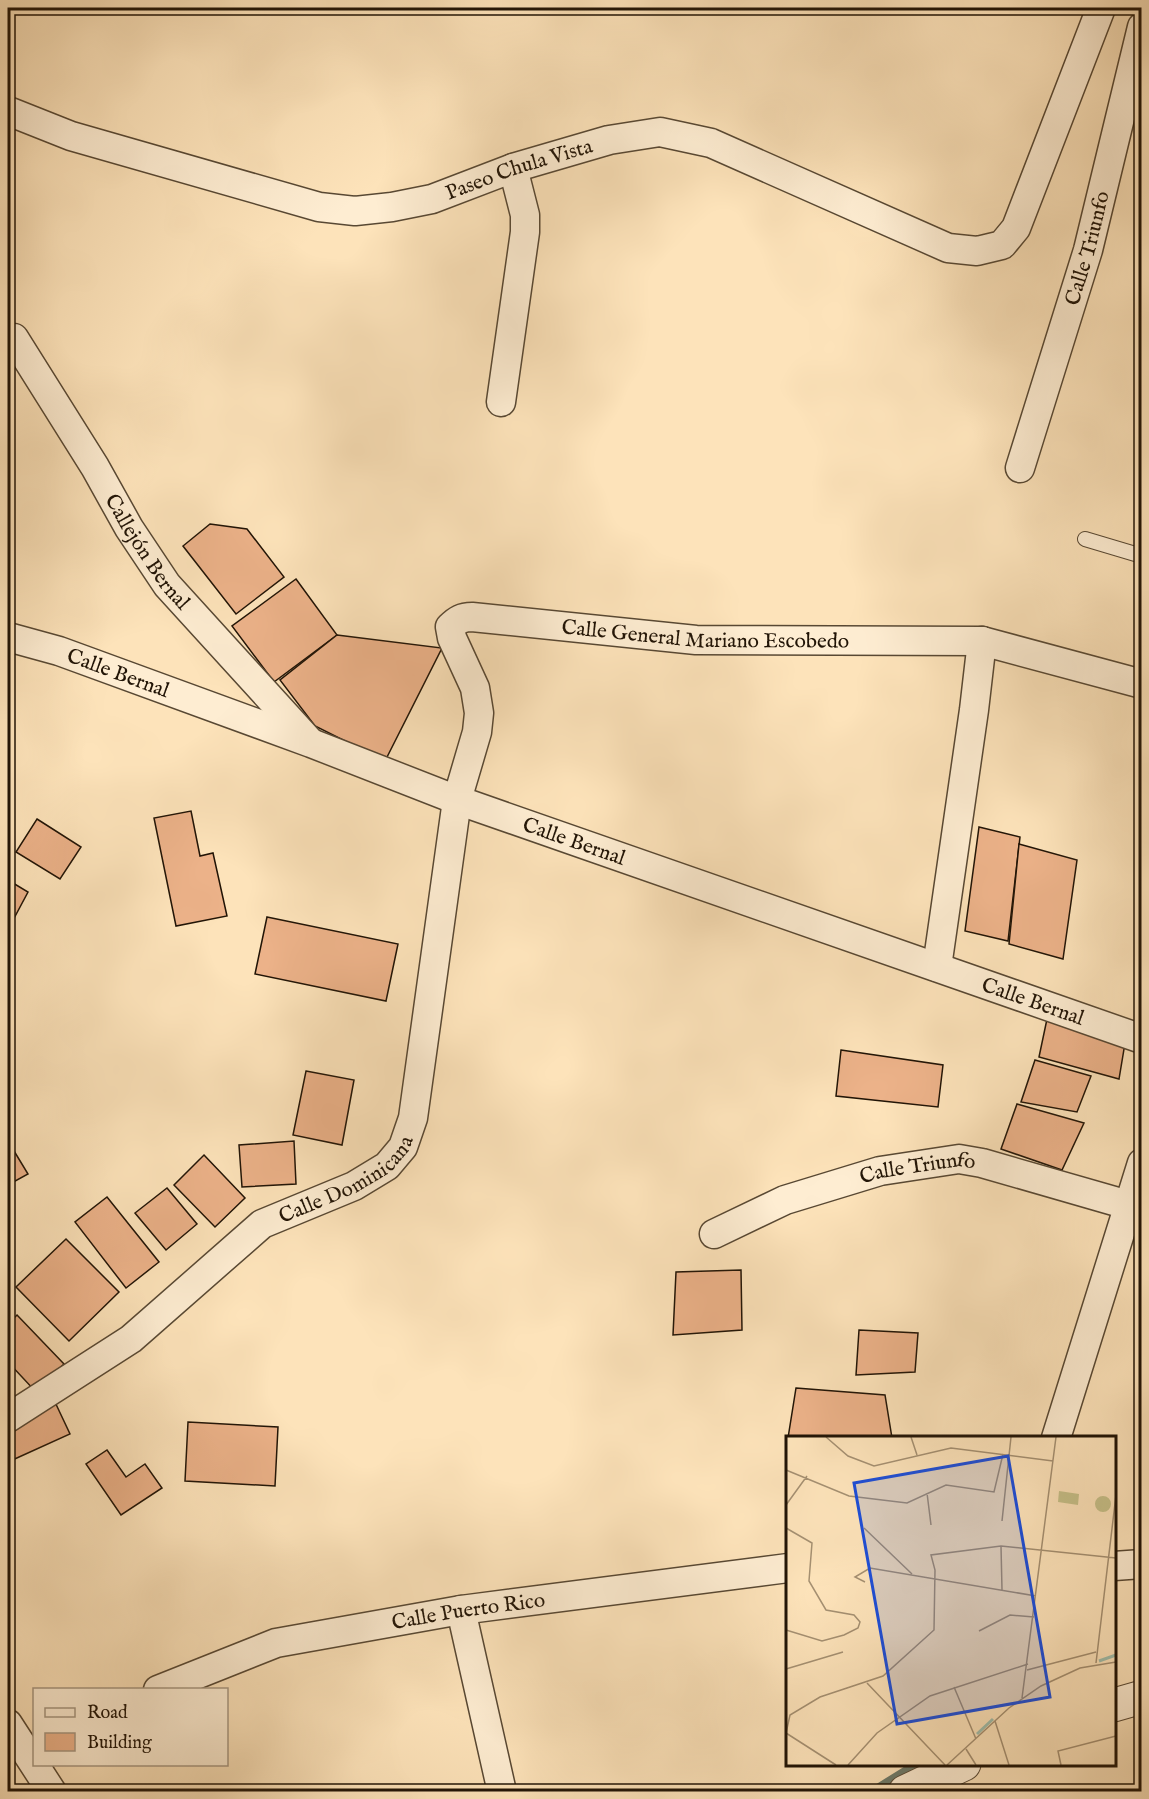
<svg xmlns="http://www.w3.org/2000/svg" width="1149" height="1799" viewBox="0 0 1149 1799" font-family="'IM FELL English',serif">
<rect width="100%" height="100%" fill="#fde3ba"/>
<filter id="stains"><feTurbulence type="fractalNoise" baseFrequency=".00333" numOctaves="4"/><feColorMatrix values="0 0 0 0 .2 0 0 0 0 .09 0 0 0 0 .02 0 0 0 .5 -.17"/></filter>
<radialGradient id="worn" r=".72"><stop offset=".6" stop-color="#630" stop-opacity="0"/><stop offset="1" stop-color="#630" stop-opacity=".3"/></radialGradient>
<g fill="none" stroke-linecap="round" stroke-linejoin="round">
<!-- stream -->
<polyline stroke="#6d7a6a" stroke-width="9" points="872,1792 917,1764"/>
</g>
<!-- building -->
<g fill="#ecb289" stroke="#211406" stroke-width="1.5">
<polygon points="210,524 247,529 284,577 236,614 183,546"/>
<polygon points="296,579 337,635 274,682 232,626"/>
<polygon points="337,635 442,648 385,761 315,726 280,680"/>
<polygon points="191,811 200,856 213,853 227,916 176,926 154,818"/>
<polygon points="37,819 81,847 60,879 16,852"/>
<polygon points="979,827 1020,837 1008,941 965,931"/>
<polygon points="1019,844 1077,860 1063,959 1009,944"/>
<polygon points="8,880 28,892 12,922 8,920"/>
<polygon points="267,917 398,944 386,1001 255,974"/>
<polygon points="1047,1019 1125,1043 1119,1079 1039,1057"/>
<polygon points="841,1050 943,1065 938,1107 836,1096"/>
<polygon points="1035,1060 1091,1076 1077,1112 1021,1102"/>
<polygon points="306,1071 354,1080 342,1145 293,1135"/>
<polygon points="1017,1104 1084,1123 1062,1170 1001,1149"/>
<polygon points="8,1141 28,1174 8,1185"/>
<polygon points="294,1141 296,1184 242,1187 239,1145"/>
<polygon points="204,1155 245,1198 215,1227 174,1185"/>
<polygon points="167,1188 197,1224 166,1250 135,1213"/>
<polygon points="107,1197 159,1262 126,1288 75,1222"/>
<polygon points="66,1239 119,1292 69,1341 16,1287"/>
<polygon points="741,1270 742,1330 673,1335 676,1272"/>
<polygon points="17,1315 64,1364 36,1392 8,1362 8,1324"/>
<polygon points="859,1330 918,1333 915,1372 856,1375"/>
<polygon points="796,1388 885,1395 892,1438 788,1438"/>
<polygon points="54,1400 70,1434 8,1462 8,1422"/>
<polygon points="188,1422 278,1427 275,1486 185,1481"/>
<polygon points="107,1450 126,1477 145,1464 162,1488 121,1515 86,1464"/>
</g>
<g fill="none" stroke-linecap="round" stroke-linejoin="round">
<defs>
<polyline id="service" points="1085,539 1142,556"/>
<g id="minor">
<path id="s1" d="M8 111 71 136 319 207 355 211 392 207 432 199 513 168 609 140 660 132 711 143 948 248 977 251 1002 245 1016 228 1101 8"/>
<path id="s2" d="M14 338 95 467 129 528 167 585 309 741"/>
<polyline points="501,402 525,232 525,215 513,168"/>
<path id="s3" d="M1020 468 1088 250 1142 27"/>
<path id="s4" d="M8 637 59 651 311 743 457 800 1142 1039"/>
<polyline points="937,967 974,710 982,641"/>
<path id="s5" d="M714 1234 785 1200 880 1171 959 1159 982 1163 1128 1205"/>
<path id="s6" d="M8 1418 131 1339 262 1224 354 1186 387 1166 403 1147 413 1118 457 800 477 732 479 713 475 688 452 638 450 627C457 620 462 617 472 617L696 640 982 641 1142 684"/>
<polyline points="1056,1438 1142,1163"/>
<polyline points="1114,1566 1142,1564"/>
<polyline points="461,1610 502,1792"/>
<path id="s7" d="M158 1690 276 1643 461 1610 788 1568"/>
<polyline points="8,1724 52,1792"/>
</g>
<g id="tertiary">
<polyline points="1114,1705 1142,1697"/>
<polyline points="905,1792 964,1764"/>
</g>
</defs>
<!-- service casing -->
<use href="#service" stroke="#584833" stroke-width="16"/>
<!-- minor casing -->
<use href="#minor" stroke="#584833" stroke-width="31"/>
<!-- tertiary casing -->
<use href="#tertiary" stroke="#584833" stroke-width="35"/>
<!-- service -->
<use href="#service" stroke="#feedd2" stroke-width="14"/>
<!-- minor -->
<use href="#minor" stroke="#feedd2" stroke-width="28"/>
<!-- tertiary -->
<use href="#tertiary" stroke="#feedd2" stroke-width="33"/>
</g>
<g text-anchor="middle" stroke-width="6" stroke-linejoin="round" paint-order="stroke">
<!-- street labels -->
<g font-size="21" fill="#211406" stroke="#feedd2">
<text dy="7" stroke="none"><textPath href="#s1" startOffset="532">Paseo Chula Vista</textPath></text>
<text dy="7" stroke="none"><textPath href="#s3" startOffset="230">Calle Triunfo</textPath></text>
<text dy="7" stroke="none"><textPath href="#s2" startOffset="252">Callejón Bernal</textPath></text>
<text dy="7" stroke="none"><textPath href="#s6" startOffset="1276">Calle General Mariano Escobedo</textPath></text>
<text dy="7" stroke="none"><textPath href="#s4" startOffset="116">Calle Bernal</textPath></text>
<text dy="7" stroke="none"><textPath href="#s4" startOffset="602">Calle Bernal</textPath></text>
<text dy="7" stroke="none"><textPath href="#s4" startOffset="1088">Calle Bernal</textPath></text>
<text dy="7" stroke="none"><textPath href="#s5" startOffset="216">Calle Triunfo</textPath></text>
<text dy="7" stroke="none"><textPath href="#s6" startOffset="417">Calle Dominicana</textPath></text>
<text dy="7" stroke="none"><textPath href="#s7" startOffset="322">Calle Puerto Rico</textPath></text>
</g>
</g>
<!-- overview -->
<g transform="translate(786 1436)">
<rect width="330" height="330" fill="#fde3ba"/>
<path d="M273 55 293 58 292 69 272 66ZM309 68a8 8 0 1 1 16 0a8 8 0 1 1-16 0Z" fill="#c7c18a"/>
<path fill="none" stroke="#a0beac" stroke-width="3" d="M313 225 330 219M191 298 207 283"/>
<path fill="none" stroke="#a59072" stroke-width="1.5" d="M40 1 62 20 88 30 165 12 267 25M125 1 131 19M0 34 63 60 121 67 160 49 208 56 217 18M141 57 145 89M0 69 21 40M216 85 225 1M0 92 26 107 23 145 40 174 68 179 74 186 72 192 58 199 36 205 0 194M78 92 126 138M215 110 216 154M79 146 69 141 84 132 250 160M193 195 224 179 248 181M310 227 330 59M0 233 57 216M241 234 310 216M81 247 159 329M168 251 190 303M236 262 270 1M209 285 223 329M0 297 4 279 34 261 97 240 148 194 149 134 145 119 215 110 330 122M0 297 50 329M180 313 190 329M62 329 91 297 144 260 242 228M161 329 223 272 255 250 294 232 330 226M275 329 272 315 330 300"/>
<path fill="#1d4ed8" fill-opacity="0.15" stroke="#1d4ed8" stroke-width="3" d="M222 20 264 261 111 288 68 47Z"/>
<rect width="330" height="330" fill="none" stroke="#211406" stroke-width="3"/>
</g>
<!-- margin -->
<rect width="1149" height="1799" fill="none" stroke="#fde3ba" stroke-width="30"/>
<rect x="9" y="9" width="1131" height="1781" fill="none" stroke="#211406" stroke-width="3"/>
<rect x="15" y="15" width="1119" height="1769" fill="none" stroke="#211406" stroke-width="1.5"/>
<!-- legend -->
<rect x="33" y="1688" width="195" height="78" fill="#feedd2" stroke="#a69680" stroke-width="1.5"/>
<rect x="45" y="1708" width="30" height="9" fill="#feedd2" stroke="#a69680" stroke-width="1.5"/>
<text x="87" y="1718" font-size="18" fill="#211406">Road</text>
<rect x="45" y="1733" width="30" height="18" fill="#ecb289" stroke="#a69680" stroke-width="1.5"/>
<text x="87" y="1748" font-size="18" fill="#211406">Building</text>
<rect width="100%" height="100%" filter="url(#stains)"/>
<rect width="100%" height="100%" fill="url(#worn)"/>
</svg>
